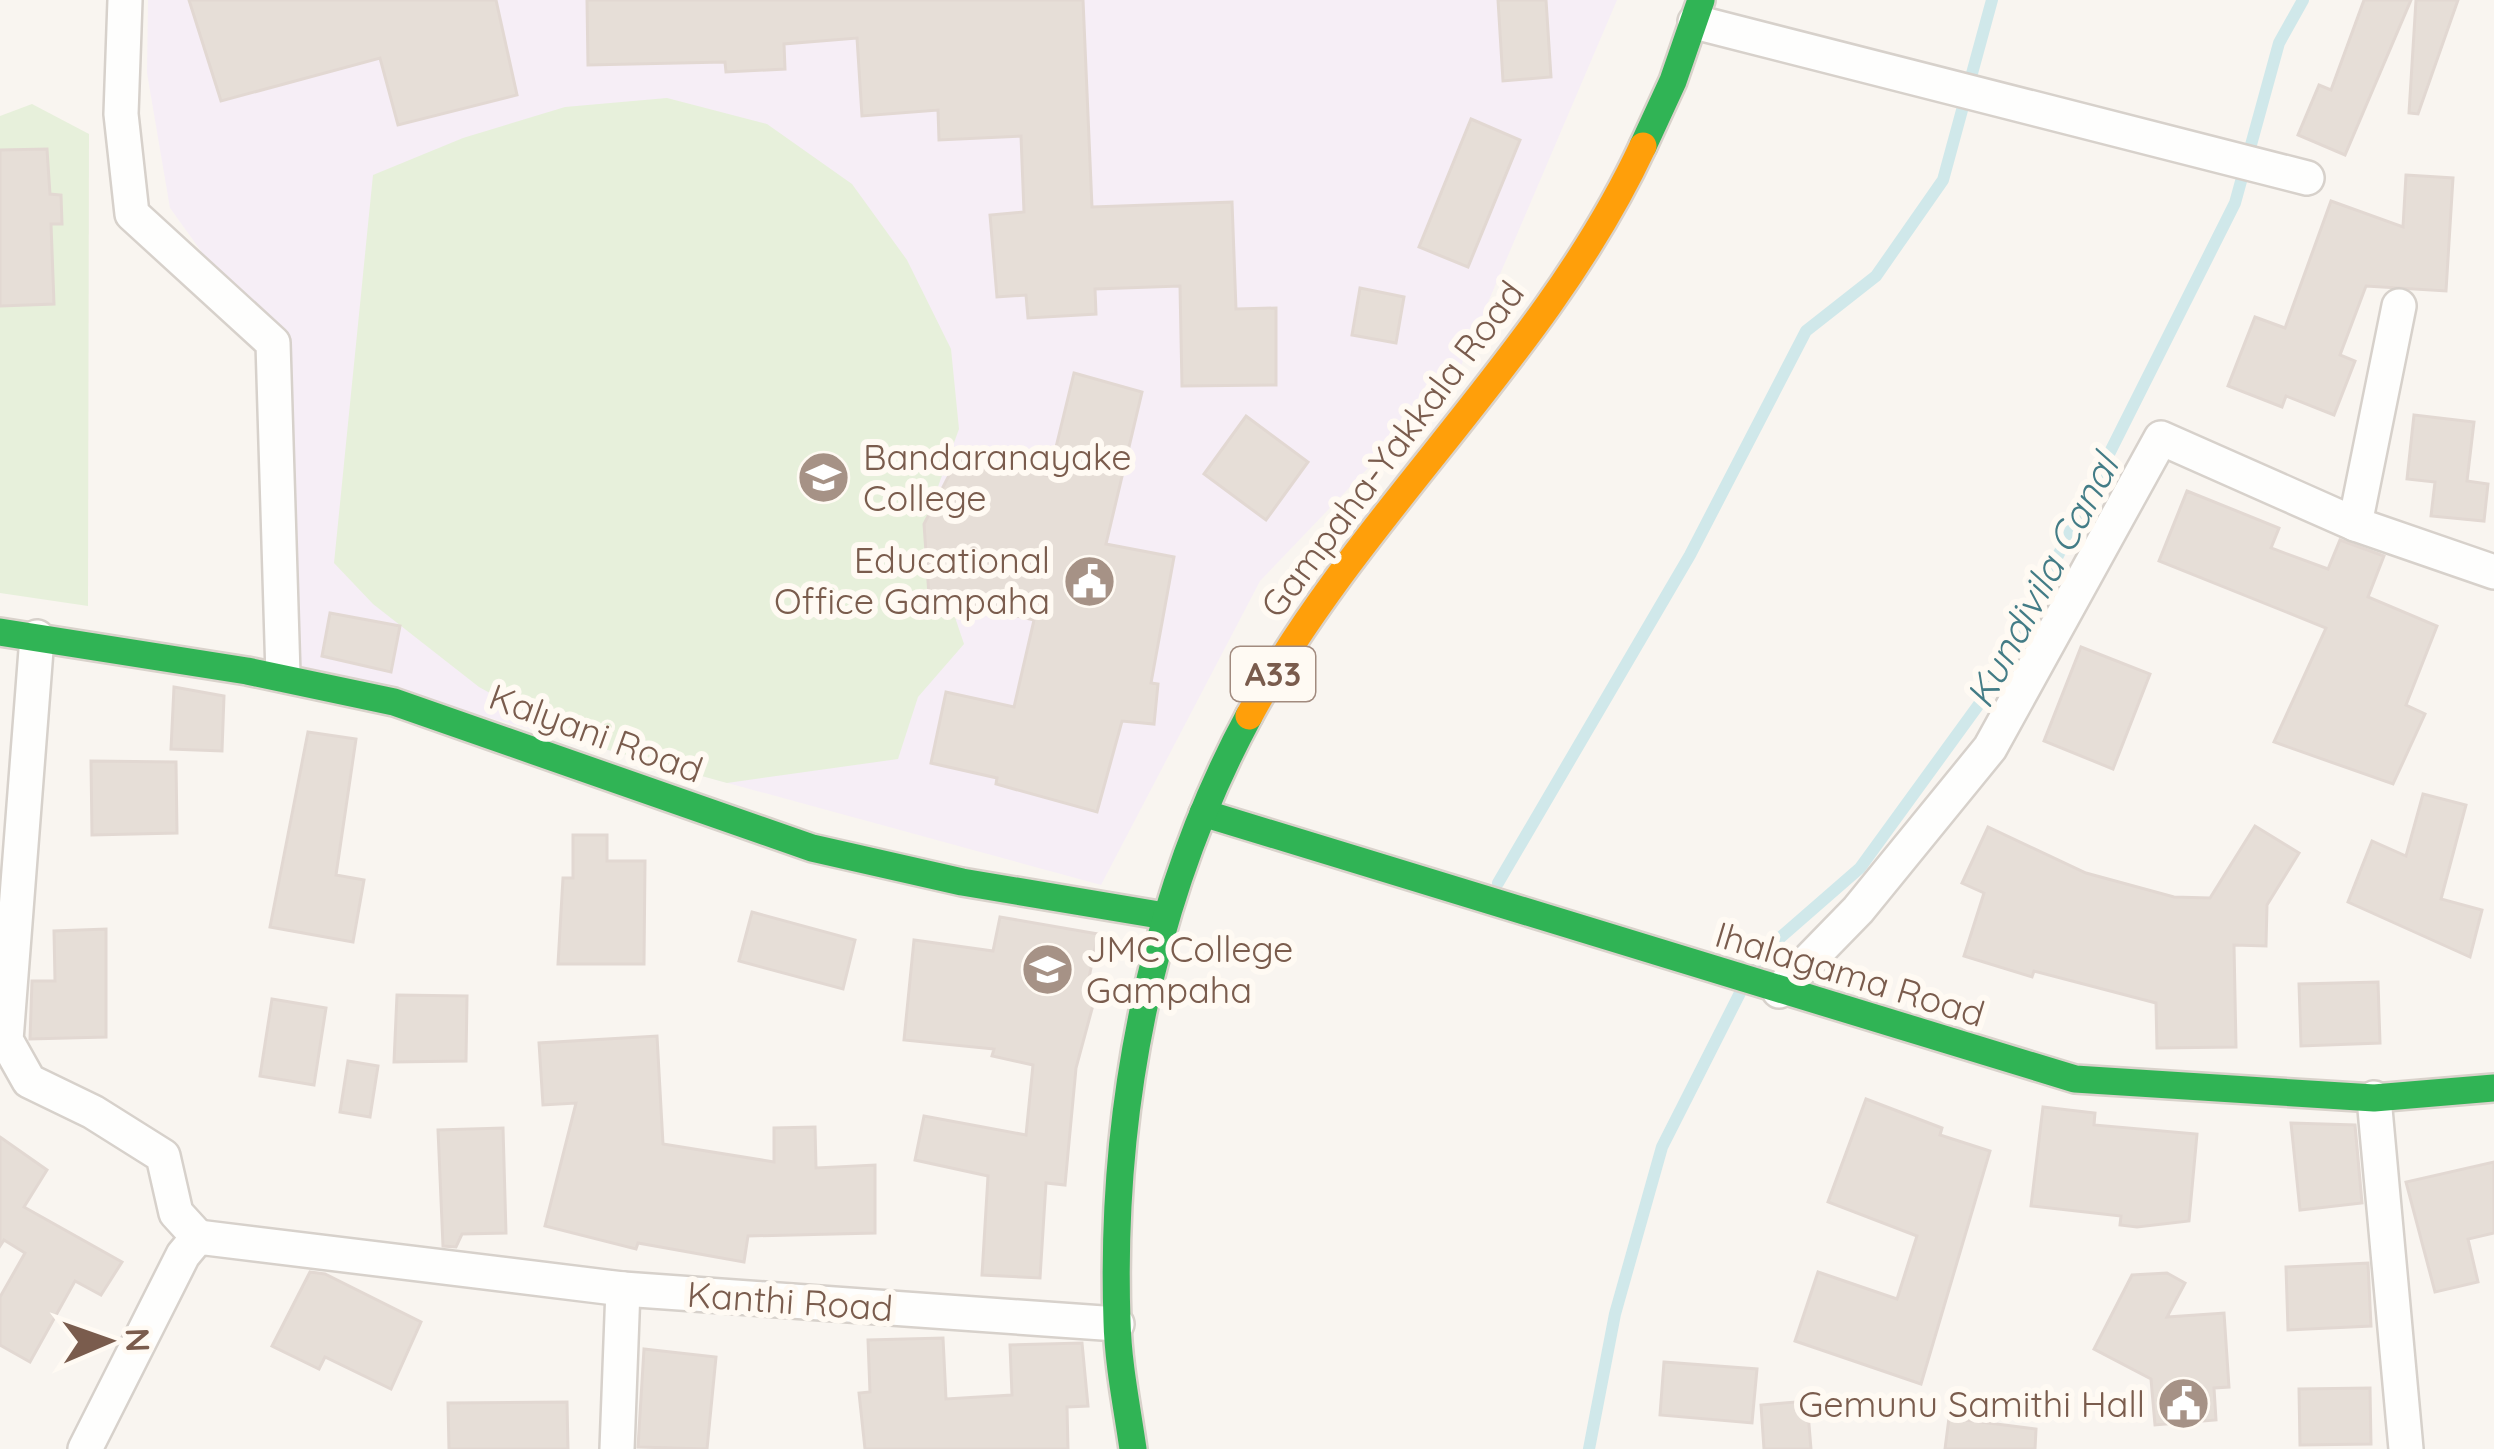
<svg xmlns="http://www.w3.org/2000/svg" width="2494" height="1449" viewBox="0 0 2494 1449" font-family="Quicksand,sans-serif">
<rect width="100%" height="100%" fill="#f9f5f0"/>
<!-- education -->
<polygon fill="#f6eef6" points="148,0 1617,0 1457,375 1260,581 1101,885 296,665 286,369 170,208 147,73"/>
<!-- green -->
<g fill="#e7f0db">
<polygon points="667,98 767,124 852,184 907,260 951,349 959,429 924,525 964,644 918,697 898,759 727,783 579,742 479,687 373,604 334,563 373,175 463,138 565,107"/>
<polygon points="32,104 89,134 88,606 0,593 0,116"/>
</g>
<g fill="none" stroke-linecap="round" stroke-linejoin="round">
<!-- stream -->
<g stroke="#d0e8ea" stroke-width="12">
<polyline points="1498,883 1690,555 1806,331 1876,276 1943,180 1992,0"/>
<polyline points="1753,969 1759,956 1860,868 1993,685 2235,203 2279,43 2303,0"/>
<polyline points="1589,1449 1615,1314 1662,1147 1743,987"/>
</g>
</g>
<!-- building -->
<g fill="#e6ded7" stroke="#e2d8d2" stroke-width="3">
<polygon points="189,0 496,0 517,95 398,125 380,58 221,101"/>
<polygon points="587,0 1083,0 1092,207 1232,202 1236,309 1276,308 1276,385 1182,386 1180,286 1095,289 1096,314 1028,318 1026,295 997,297 990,215 1024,212 1021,136 939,140 938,110 862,116 857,38 784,44 785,69 726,72 725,62 588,65"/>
<polygon points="1498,0 1546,0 1551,77 1503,81"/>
<polygon points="2364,0 2411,0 2345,155 2298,135 2319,85 2331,90"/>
<polygon points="2416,0 2458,0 2418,114 2409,113"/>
<polygon points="1471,119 1520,140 1468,267 1419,247"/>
<polygon points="47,149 50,194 61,195 62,224 51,224 54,304 0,306 0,150"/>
<polygon points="2406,175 2453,178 2446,291 2366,286 2340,355 2355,361 2334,415 2286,396 2282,407 2228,386 2255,317 2285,328 2331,201 2403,227"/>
<polygon points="1360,288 1404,297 1396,343 1352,335"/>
<polygon points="1074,373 1142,392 1106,544 1174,557 1151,683 1158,684 1154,724 1122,721 1097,812 996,784 997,778 931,763 946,692 1014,707 1034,620 929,595 924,524 958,458 1049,476"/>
<polygon points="2414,415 2474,422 2467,481 2488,484 2484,521 2431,516 2435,482 2407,479"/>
<polygon points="1246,416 1308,462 1266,520 1204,474"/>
<polygon points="2187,491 2279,528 2271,548 2328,569 2340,540 2384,556 2368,597 2437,626 2406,705 2425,714 2393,784 2274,742 2326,628 2159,561"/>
<polygon points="330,613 400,626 391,672 322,656"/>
<polygon points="2081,647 2150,674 2113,769 2044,741"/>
<polygon points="174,687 224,696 222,751 171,749"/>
<polygon points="308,732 356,739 336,875 364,880 353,942 270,927"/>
<polygon points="91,761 176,762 177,833 92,835"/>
<polygon points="2423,794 2466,805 2441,899 2482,910 2470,957 2348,902 2372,841 2406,856"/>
<polygon points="2255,826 2299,853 2267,905 2266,946 2234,945 2236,1047 2157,1048 2156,1003 2034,971 2032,977 1964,956 1984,893 1962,883 1988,827 2086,873 2174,897 2210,898"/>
<polygon points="573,835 607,835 607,861 645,861 644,964 558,964 563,878 573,878"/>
<polygon points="752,912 855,940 843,989 739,961"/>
<polygon points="1000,917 1098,934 1086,992 1096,994 1076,1068 1065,1185 1046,1183 1040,1278 982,1275 988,1176 915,1160 924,1116 1026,1135 1033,1065 992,1056 994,1049 904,1040 914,940 993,951"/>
<polygon points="106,929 106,1037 30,1039 32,981 55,981 54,931"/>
<polygon points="2378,982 2380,1043 2301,1046 2299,984"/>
<polygon points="397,995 467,996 466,1061 394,1062"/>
<polygon points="272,999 326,1008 314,1085 260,1076"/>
<polygon points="657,1036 663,1144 774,1162 774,1128 815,1127 816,1168 875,1165 875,1233 748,1236 744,1262 638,1243 636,1249 545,1226 576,1103 543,1105 539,1043"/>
<polygon points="348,1061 378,1066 370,1117 340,1112"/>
<polygon points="1866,1099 1942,1128 1940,1135 1990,1151 1921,1384 1795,1341 1818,1272 1897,1299 1917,1236 1828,1202"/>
<polygon points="2043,1107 2095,1113 2094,1125 2197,1134 2189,1221 2137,1227 2120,1225 2121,1216 2031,1206"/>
<polygon points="2291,1123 2355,1125 2362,1203 2300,1210"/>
<polygon points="503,1128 506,1233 462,1234 456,1247 443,1246 438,1130"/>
<polygon points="0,1137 47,1170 24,1207 122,1262 101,1295 75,1281 30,1362 0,1345 0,1297 25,1253 4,1240 0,1246"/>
<polygon points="2494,1162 2494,1233 2468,1239 2478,1282 2435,1292 2406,1182"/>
<polygon points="2368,1263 2371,1326 2288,1330 2286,1267"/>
<polygon points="310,1272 325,1274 421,1322 391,1389 325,1357 319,1369 272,1346"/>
<polygon points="2167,1273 2185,1283 2167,1317 2224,1313 2229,1387 2214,1388 2216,1420 2155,1425 2151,1379 2094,1349 2132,1275"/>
<polygon points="943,1338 946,1399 1012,1395 1010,1345 1082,1343 1088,1406 1067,1407 1068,1449 865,1449 859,1393 870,1392 868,1340"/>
<polygon points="644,1349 716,1357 707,1449 638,1447"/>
<polygon points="1664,1362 1757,1369 1752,1423 1660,1415"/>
<polygon points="2370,1388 2371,1444 2300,1445 2299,1389"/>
<polygon points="1807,1401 1811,1449 1764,1449 1761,1405"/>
<polygon points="567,1402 568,1449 449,1449 448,1403"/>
<polygon points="1949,1418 2036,1429 2035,1449 1945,1449"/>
</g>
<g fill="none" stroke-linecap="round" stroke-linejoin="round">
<defs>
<g id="street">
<polyline points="125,0 121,114 132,214 273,343 283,675"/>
<polyline points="1695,22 2307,178"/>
<polyline points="2355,524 2399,306"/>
<polyline points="37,637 6,1040 29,1081 93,1112 163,1156 176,1213 198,1237"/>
<polyline points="1779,991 1858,910 1990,748 2161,438 2355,524 2494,572"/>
<polyline points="2374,1098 2406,1449"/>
<polyline points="85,1449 183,1255 198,1237 623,1289"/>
<polyline points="617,1449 623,1289 1117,1324"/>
</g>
<g id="fast">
<polyline points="1643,146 1673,81 1701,0"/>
<polyline points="0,632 247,671 394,702 812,848 962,882 1165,916"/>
<polyline points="1203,813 2075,1079 2374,1098 2494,1088"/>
<path d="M1133 1449C1127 1407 1118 1364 1117 1321 1110 1115 1150 899 1249 716"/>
</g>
<path id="slow" d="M1249 716C1359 513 1545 356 1643 146"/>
</defs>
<!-- street casing -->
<use href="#street" stroke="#d7d1cb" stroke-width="38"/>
<!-- fast casing -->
<use href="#fast" stroke="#d9d2cb" stroke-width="32"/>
<!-- slow casing -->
<use href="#slow" stroke="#d9d2cb" stroke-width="32"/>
<!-- street -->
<use href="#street" stroke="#fefefd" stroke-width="33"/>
<!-- fast -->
<use href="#fast" stroke="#30b455" stroke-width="27"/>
<!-- slow -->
<use href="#slow" stroke="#ff9f0a" stroke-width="27"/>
</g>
<!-- icons -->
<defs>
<symbol id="school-disc" viewBox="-11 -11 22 22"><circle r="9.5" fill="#a69286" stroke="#fffaf3"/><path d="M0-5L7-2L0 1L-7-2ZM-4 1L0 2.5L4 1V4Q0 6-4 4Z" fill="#fff"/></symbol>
<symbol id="civic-disc" viewBox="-11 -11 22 22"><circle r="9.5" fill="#a69286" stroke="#fffaf3"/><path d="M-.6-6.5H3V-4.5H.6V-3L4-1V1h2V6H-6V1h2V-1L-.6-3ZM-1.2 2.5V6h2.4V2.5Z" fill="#fff"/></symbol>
<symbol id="university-disc" viewBox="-11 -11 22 22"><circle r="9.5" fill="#a69286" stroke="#fffaf3"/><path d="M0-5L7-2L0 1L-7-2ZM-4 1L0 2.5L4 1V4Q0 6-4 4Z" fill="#fff"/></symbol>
</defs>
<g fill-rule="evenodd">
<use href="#school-disc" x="794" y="448" width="59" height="59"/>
<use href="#civic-disc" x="1060" y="552" width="59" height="59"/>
<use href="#university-disc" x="1018" y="940" width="59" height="59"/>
<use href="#civic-disc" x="2154" y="1374" width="59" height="59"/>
</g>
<g text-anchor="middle" stroke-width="12" stroke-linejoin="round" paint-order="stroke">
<!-- shield labels -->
<rect fill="#fffaf3" stroke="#a28b7f" stroke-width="3" x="1231" y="647" width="84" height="54" rx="9"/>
<g font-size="33" font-weight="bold" fill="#7a5c4d">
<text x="1273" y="686">A33</text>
</g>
<!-- street labels -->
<g font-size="36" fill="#7a5c4d" stroke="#fffaf3">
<text transform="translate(1392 449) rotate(-53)" y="13">Gampaha-Yakkala Road</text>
<text transform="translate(596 733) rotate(20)" y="13">Kalyani Road</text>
<text transform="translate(1850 974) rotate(17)" y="13">Ihalagama Road</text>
<text transform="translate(790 1301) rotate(4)" y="13">Kanthi Road</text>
</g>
<!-- poi labels -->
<g font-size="36" fill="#7a5c4d" stroke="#fffaf3" text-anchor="start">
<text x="863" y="470">Bandaranayake<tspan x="863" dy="41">College</tspan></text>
<text x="1050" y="573" text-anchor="end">Educational<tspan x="1050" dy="41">Office Gampaha</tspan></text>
<text x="1086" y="962">JMC College<tspan x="1086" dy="41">Gampaha</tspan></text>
<text x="2145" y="1417" text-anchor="end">Gemunu Samithi Hall</text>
</g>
<!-- water labels -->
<g font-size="39" font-style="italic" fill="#437c86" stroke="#fffaf3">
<text transform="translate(2042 581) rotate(-62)" y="14">Kundivila Canal</text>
</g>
</g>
<!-- north arrow -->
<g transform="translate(108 1341) rotate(88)" stroke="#fffaf3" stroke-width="9" paint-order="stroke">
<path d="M0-9L21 45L0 30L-21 45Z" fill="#7a5c4d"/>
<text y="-18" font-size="33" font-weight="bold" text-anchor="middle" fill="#7a5c4d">N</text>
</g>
</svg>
